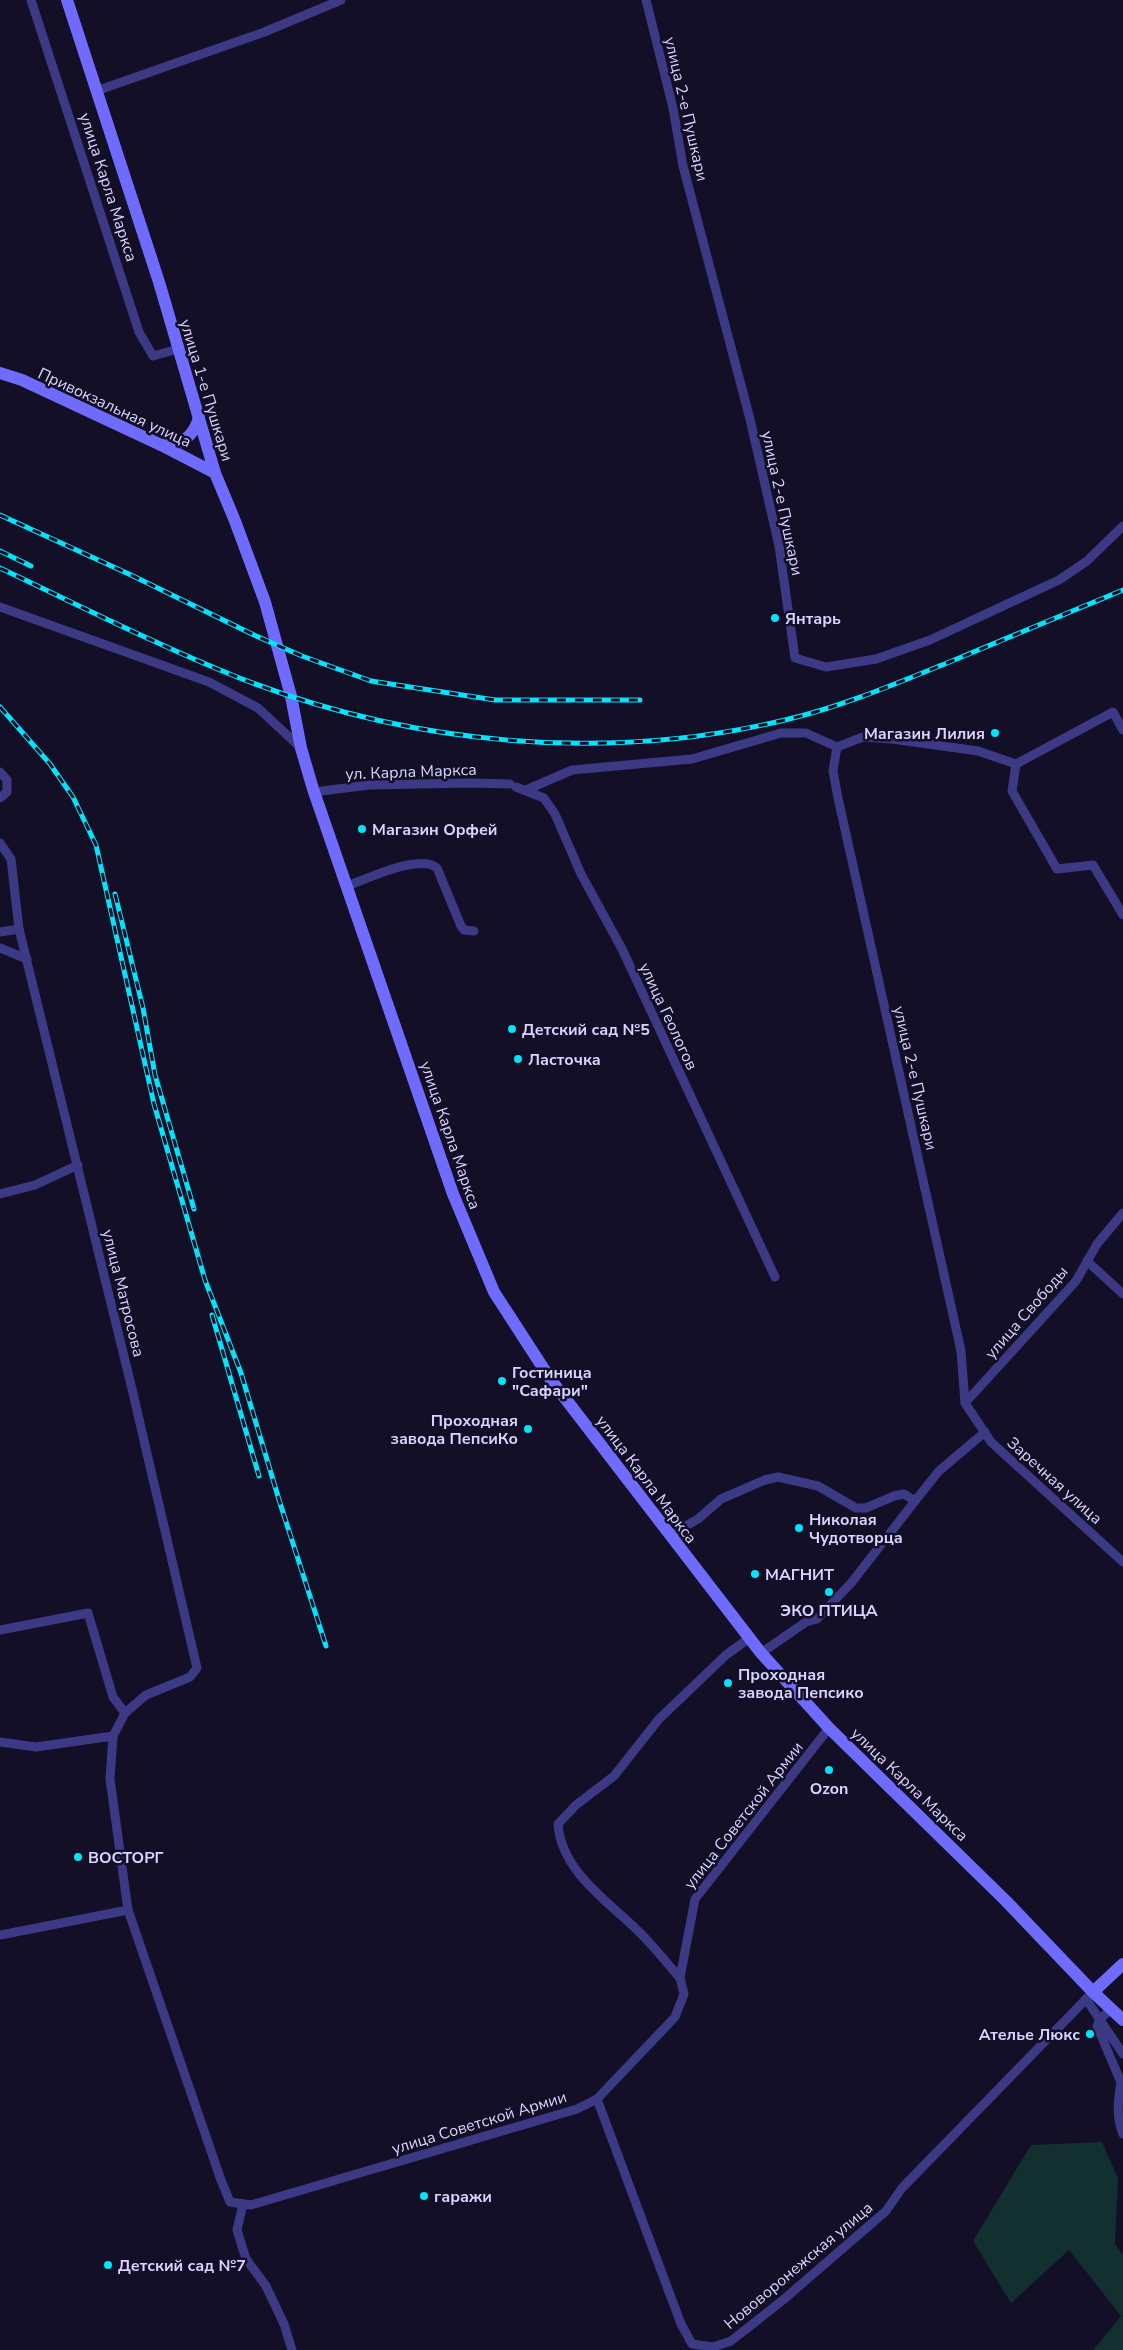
<svg xmlns="http://www.w3.org/2000/svg" width="1123" height="2350" viewBox="0 0 1123 2350" font-family="'Nunito Sans',sans-serif">
<rect width="100%" height="100%" fill="#130f26"/>
<!-- green -->
<polygon fill="#12302f" points="1102,2142 1118,2178 1115,2244 1123,2255 1123,2350 1093,2350 1121,2316 1069,2250 1011,2303 973,2241 1031,2145"/>
<g fill="none" stroke-linecap="round" stroke-linejoin="round">
<!-- street -->
<g stroke="#3d3a85" stroke-width="9">
<polyline points="31,0 139,332 153,356 178,349"/>
<polyline points="646,0 673,108 683,166 750,419 779,546 795,658 826,667 876,659 930,640 1059,580 1087,561 1123,526"/>
<polyline points="96,91 262,33 341,0"/>
<polyline points="0,607 209,682 258,708 301,748"/>
<polyline points="837,747 833,771 838,798 961,1351 965,1403 991,1442 1123,1562"/>
<polyline points="837,747 863,737 892,739 978,751 1016,764 1113,712 1123,730"/>
<polyline points="1016,764 1012,791 1057,869 1093,865 1123,915"/>
<polyline points="0,772 7,780 7,792 0,798"/>
<polyline points="516,787 544,798 555,814 581,874 622,949 775,1277"/>
<polyline points="526,790 572,770 692,759 781,733 806,733 837,747"/>
<polyline points="314,792 369,785 470,783 510,784"/>
<polyline points="0,843 11,859 19,929 132,1389 197,1668 190,1677 146,1695 125,1713"/>
<path d="M347 886C367 879 420 853 437 868L461 926 464 930 474 931"/>
<polyline points="0,932 19,929"/>
<polyline points="0,948 27,959"/>
<polyline points="0,1194 35,1185 78,1165"/>
<polyline points="1087,1261 1123,1294"/>
<polyline points="965,1403 1076,1281 1097,1244 1123,1213"/>
<polyline points="670,1535 698,1519 721,1499 765,1480 778,1477 818,1486 856,1508 866,1508 894,1496 904,1494 915,1501 939,1471 985,1432"/>
<polyline points="0,1630 88,1613 113,1697 125,1713 113,1736 110,1779 128,1910 221,2180 230,2202 251,2205 577,2109 597,2099 675,2017 684,1994 680,1978 695,1899 829,1728"/>
<polyline points="761,1653 806,1622 817,1619 852,1582 915,1501"/>
<polyline points="0,1742 36,1747 113,1736"/>
<polyline points="0,1935 128,1910"/>
<path d="M680 1978C666 1962 652 1944 636 1929 606 1900 561 1870 558 1824L576 1805 614 1776 659 1719 726 1655 748 1639"/>
<polyline points="1086,1999 1123,2054"/>
<polyline points="1111,2009 1100,2019 1097,2026 1123,2087"/>
<path d="M1121 2082C1118 2100 1116 2117 1123 2134"/>
<polyline points="597,2099 681,2324 692,2344 713,2347 731,2341 783,2300 886,2211 902,2188 1093,1992"/>
<polyline points="243,2204 237,2230 246,2259 266,2286 284,2324 292,2350"/>
</g>
<!-- secondary -->
<g stroke="#6f6bff" stroke-width="12">
<polyline points="67,0 159,282 215,473 235,521 265,602 291,696 301,748 313,789 453,1194 494,1292 551,1380 761,1653 829,1728 1006,1901 1093,1992 1123,2020"/>
<polyline points="0,373 22,380 161,445 215,473"/>
<path d="M161 445C182 445 193 437 199 418"/>
<polyline points="1093,1992 1123,1964"/>
</g>
<defs>
<g id="rail">
<polyline points="0,515 131,575 254,635 302,656 371,681 495,700 640,700"/>
<polyline points="0,551 31,566"/>
<path d="M0 568C78 605 157 645 237 677 410 745 604 763 785 720 841 707 895 684 947 663 1006 639 1064 614 1123 590"/>
<polyline points="0,707 50,764 73,797 96,845 154,1104 205,1280 241,1373 280,1503 326,1646"/>
<polyline points="115,894 143,1008 155,1075 194,1209"/>
<polyline points="212,1315 259,1476"/>
</g>
</defs>
<!-- rail casing -->
<use href="#rail" stroke="#00e5ff" stroke-width="5"/>
<!-- rail -->
<use href="#rail" stroke="#130f26" stroke-width="3" stroke-dasharray="9" stroke-linecap="butt"/>
</g>
<!-- markers -->
<g fill="#00e5ff" stroke="#130f26" stroke-width="2">
<circle cx="775" cy="618" r="5"/>
<circle cx="995" cy="733" r="5"/>
<circle cx="362" cy="829" r="5"/>
<circle cx="512" cy="1029" r="5"/>
<circle cx="518" cy="1059" r="5"/>
<circle cx="502" cy="1381" r="5"/>
<circle cx="528" cy="1429" r="5"/>
<circle cx="799" cy="1528" r="5"/>
<circle cx="755" cy="1574" r="5"/>
<circle cx="829" cy="1592" r="5"/>
<circle cx="728" cy="1683" r="5"/>
<circle cx="829" cy="1770" r="5"/>
<circle cx="78" cy="1857" r="5"/>
<circle cx="1090" cy="2034" r="5"/>
<circle cx="424" cy="2196" r="5"/>
<circle cx="108" cy="2265" r="5"/>
</g>
<g text-anchor="middle" stroke-width="5" stroke-linejoin="round" paint-order="stroke">
<!-- street labels -->
<g font-size="16" fill="#d9d4ff" stroke="#130f26">
<text transform="translate(687 109) rotate(77)" y="6">улица 2-е Пушкари</text>
<text transform="translate(109 187) rotate(72)" y="6">улица Карла Маркса</text>
<text transform="translate(207 390) rotate(73)" y="6">улица 1-е Пушкари</text>
<text transform="translate(115 407) rotate(25)" y="6">Привокзальная улица</text>
<text transform="translate(783 503) rotate(78)" y="6">улица 2-е Пушкари</text>
<text transform="translate(411 771) rotate(-2)" y="6">ул. Карла Маркса</text>
<text transform="translate(669 1016) rotate(65)" y="6">улица Геологов</text>
<text transform="translate(916 1078) rotate(77)" y="6">улица 2-е Пушкари</text>
<text transform="translate(451 1135) rotate(71)" y="6">улица Карла Маркса</text>
<text transform="translate(124 1293) rotate(76)" y="6">улица Матросова</text>
<text transform="translate(1026 1312) rotate(-49)" y="6">улица Свободы</text>
<text transform="translate(647 1479) rotate(53)" y="6">улица Карла Маркса</text>
<text transform="translate(1055 1480) rotate(42)" y="6">Заречная улица</text>
<text transform="translate(910 1784) rotate(44)" y="6">улица Карла Маркса</text>
<text transform="translate(743 1815) rotate(-52)" y="6">улица Советской Армии</text>
<text transform="translate(479 2122) rotate(-17)" y="6">улица Советской Армии</text>
<text transform="translate(798 2265) rotate(-40)" y="6">Нововоронежская улица</text>
</g>
<!-- poi labels -->
<g font-size="16" font-weight="bold" fill="#d9d4ff" stroke="#130f26" text-anchor="start">
<text x="785" y="624">Янтарь</text>
<text x="985" y="739" text-anchor="end">Магазин Лилия</text>
<text x="372" y="835">Магазин Орфей</text>
<text x="522" y="1035">Детский сад №5</text>
<text x="528" y="1065">Ласточка</text>
<text x="512" y="1378">Гостиница<tspan x="512" dy="18">"Сафари"</tspan></text>
<text x="518" y="1426" text-anchor="end">Проходная<tspan x="518" dy="18">завода ПепсиКо</tspan></text>
<text x="809" y="1525">Николая<tspan x="809" dy="18">Чудотворца</tspan></text>
<text x="765" y="1580">МАГНИТ</text>
<text x="829" y="1616" text-anchor="middle">ЭКО ПТИЦА</text>
<text x="738" y="1680">Проходная<tspan x="738" dy="18">завода Пепсико</tspan></text>
<text x="829" y="1794" text-anchor="middle">Ozon</text>
<text x="88" y="1863">ВОСТОРГ</text>
<text x="1080" y="2040" text-anchor="end">Ателье Люкс</text>
<text x="434" y="2202">гаражи</text>
<text x="118" y="2271">Детский сад №7</text>
</g>
</g>
</svg>
